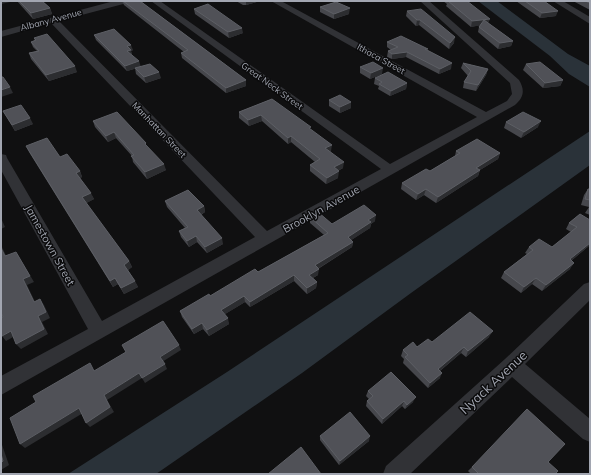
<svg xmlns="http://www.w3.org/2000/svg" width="591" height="475" viewBox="0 0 591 475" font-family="Mulish,sans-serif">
<rect width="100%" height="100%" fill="#101011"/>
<!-- water -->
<g fill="#2a3239">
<polygon points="478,1 497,1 568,54 590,66 590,87 569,74 550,56"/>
<polygon points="590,131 590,165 411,293 302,373 156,474 68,474 227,372"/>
</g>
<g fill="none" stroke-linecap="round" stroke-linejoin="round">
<!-- street -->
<g fill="#313236" fill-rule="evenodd">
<path d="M114 1H128L127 3 59 21 267 231 381 169 151 1H160L390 164 477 117 271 1H281L486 112 507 101 512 94 510 83 420 1H429L519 80C525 90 524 97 515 105L1 395V376L88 329 1 170V154L6 155 7 158 102 321 255 237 51 23 1 37V31Z"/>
<polygon points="553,1 563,1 590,17 590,24"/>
<polygon points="590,282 590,300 525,364 590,419 590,442 583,439 512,377 410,474 383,474 386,466 505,359 584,284"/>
</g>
</g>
<!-- wall -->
<g fill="#46474c">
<polygon points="17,1 42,1 50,8 52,14 33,19"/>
<polygon points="122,1 140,1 246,80 246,86 226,93 182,58 181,53 184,52 124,5"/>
<polygon points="236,1 260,1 246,5 243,5"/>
<polygon points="443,1 467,1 488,23 513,41 511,46 498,49 478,32 479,27 480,25 471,27 446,6 447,4"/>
<polygon points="516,1 544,1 556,16 540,18"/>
<polygon points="573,1 590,1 590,10"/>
<polygon points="320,7 349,14 334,19 320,12"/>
<polygon points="194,9 243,33 229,38 195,14"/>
<polygon points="407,11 454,43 449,49 419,25 416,26 406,16"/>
<polygon points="94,35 133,50 131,51 132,55 141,67 127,71 96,40"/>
<polygon points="34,38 77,72 49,81 31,59 29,53 37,51 33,47 31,42 35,41"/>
<polygon points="387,42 427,51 451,69 439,74 406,57 392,59 387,57 388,51 391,50 387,47"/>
<polygon points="463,63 488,69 486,75 476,91 463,88 464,82 468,76 461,68"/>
<polygon points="526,64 563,80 560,86 543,88 523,70"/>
<polygon points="360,67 382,74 370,79 360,73"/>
<polygon points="135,68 161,78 146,83 136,74"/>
<polygon points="375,78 407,83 406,89 390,96 378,89 379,86 374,84"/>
<polygon points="272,99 311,130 331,151 330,152 343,168 338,171 338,178 326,184 310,171 310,165 315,162 291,142 288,144 262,121 249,126 239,118 239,112"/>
<polygon points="329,100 351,108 340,113 329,106"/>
<polygon points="3,111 33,124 15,131"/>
<polygon points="93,121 147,146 166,170 147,179 133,162 132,156 116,138 108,142 95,127"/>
<polygon points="506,122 538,127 521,138 504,128"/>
<polygon points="26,146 60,157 80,171 82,177 80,178 94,199 86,203 129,261 132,267 128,270 138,287 124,294 118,284 113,287 29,152"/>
<polygon points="456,151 500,153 498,159 480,170 478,176 436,203 424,195 416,200 401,189 402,183 430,171 455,156"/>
<polygon points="588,189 590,189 590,215 585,213 589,207 581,205 584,195"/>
<polygon points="165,201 204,206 205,212 201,215 223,244 207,253 197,242 189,247 181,237 179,231 185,228 167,207"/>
<polygon points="580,214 590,245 571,261 570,269 542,291 532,284 521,293 501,278 504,272 527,254 525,253 529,247 552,247 571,232 566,229 569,223"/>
<polygon points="310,217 332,224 375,221 371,224 370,228 351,240 353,242 352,247 318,269 318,275 313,278 317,282 316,288 307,294 294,281 250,307 245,302 225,314 229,324 209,336 203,329 194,334 182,317 180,311 258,272 324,235 310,223"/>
<polygon points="489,337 466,357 461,353 440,371 440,378 428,388 403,363 404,359 401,356 403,350 417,347 432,342"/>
<polygon points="368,391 413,402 405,409 402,406 382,424 366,406 367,401 369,399 366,396"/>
<polygon points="320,436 369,441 339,465 320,440"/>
<polygon points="548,462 555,474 471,474 468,471 472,467"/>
</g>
<!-- shaded-wall -->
<g fill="#2c2d30">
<polygon points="1,1 15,1 1,4"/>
<polygon points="246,1 260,1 246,5"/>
<polygon points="50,8 52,14 33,19 31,13"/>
<polygon points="350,8 349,14 334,19 334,14"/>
<polygon points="558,11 556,16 540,18 542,13"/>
<polygon points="490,19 488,24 471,27 472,21"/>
<polygon points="417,20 420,20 419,25 416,26"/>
<polygon points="242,28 243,33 229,38 228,32"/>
<polygon points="455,37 454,43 449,49 450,43"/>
<polygon points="513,41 511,46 498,49 500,43"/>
<polygon points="131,45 133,50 131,51 132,55 129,56 127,46"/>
<polygon points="407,52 406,57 392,59 392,54"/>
<polygon points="139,61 141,67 127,71 125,66"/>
<polygon points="452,63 451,69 439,74 440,69"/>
<polygon points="75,66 77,72 49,81 46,75"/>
<polygon points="383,68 382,74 370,79 371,73"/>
<polygon points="488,69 486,75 476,91 478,85"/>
<polygon points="159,72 161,78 146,83 144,77"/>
<polygon points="246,80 246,86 226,93 226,88"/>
<polygon points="563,80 560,86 543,88 545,83"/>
<polygon points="407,83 406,89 390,96 391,91"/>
<polygon points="10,87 13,93 1,97 1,90"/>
<polygon points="351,102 351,108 340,113 340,107"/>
<polygon points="261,115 262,121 249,126 248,120"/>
<polygon points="30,118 33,124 15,131 12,125"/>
<polygon points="541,121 538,127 521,138 524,132"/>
<polygon points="114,132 116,138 108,142 106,136"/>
<polygon points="291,136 291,142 288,144 288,138"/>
<polygon points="332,145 331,151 325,154 325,148"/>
<polygon points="500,153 498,159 480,170 478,176 436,203 438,197 476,168"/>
<polygon points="344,162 343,168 333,173 334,167"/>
<polygon points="164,164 166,170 147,179 145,172"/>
<polygon points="80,171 82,177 79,179 76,173"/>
<polygon points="339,171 338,178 326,184 327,178"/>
<polygon points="426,189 424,195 416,200 418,194"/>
<polygon points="91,193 94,199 85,204 82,197"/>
<polygon points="204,206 205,212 198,216 197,210"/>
<polygon points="376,215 375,221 371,224 370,228 347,243 348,237 368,220"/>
<polygon points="1,218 5,227 1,229"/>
<polygon points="196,236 197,242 189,247 187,241"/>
<polygon points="222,238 223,244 207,253 205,247"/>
<polygon points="353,242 352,247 314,271 315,265"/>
<polygon points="590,243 590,245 566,265 570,259"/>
<polygon points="1,245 9,262 5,256 1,248"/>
<polygon points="16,252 34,282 27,285 38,308 34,302 23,279"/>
<polygon points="129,261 132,267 127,271 124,265"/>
<polygon points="574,263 570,269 542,291 546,285"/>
<polygon points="319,269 318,275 309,280 309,275"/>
<polygon points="294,275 294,281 250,307 250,302"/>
<polygon points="115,278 118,284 113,287 110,281"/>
<polygon points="536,278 532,284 521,293 524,287"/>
<polygon points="135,281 138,287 124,294 121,288"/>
<polygon points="317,282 316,288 307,294 307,288"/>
<polygon points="244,296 245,302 222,316 221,310"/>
<polygon points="40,299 44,305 50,318 42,322 48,334 21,349 16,344 38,316"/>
<polygon points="228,318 229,324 209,336 207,330"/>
<polygon points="202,323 203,329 194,334 192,329"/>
<polygon points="11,331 15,336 6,341 2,336"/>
<polygon points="493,331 489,337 466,357 468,351"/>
<polygon points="179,345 181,350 162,362 160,357"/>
<polygon points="464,347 461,353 436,374 438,369"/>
<polygon points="165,364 167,369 145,383 142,378"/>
<polygon points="139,373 142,378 107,400 114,412 90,427 86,423 104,395"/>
<polygon points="442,373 440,378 428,388 430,383"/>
<polygon points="416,397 413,402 405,409 407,405"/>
<polygon points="404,401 402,406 382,424 383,419"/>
<polygon points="79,408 83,413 25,448 20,444"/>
<polygon points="370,436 369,441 339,465 340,461"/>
<polygon points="1,442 9,465 1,470"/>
</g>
<!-- building -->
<g fill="#505157" stroke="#5d5f65">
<polygon points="19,1 42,1 50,8 31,13"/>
<polygon points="123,1 140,1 246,80 226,88 181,53 188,50"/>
<polygon points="448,1 467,1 490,19 472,21"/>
<polygon points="525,1 544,1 558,11 542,13"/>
<polygon points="585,1 590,1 590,3"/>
<polygon points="336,2 350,8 334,14 320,7"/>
<polygon points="208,4 242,28 228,32 194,9"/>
<polygon points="421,9 455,37 450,43 420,20 417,20 407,11"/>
<polygon points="484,20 513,41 500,43 479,27"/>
<polygon points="114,29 131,45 127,46 131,50 127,51 139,61 125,66 94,35"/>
<polygon points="47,34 75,66 46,75 29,53 39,51 31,42 36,40 34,38"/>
<polygon points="401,36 428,49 425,49 452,63 440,69 407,52 392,54 388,51 398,47 387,42"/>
<polygon points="373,62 383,68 371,73 360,67"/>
<polygon points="540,62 563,80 545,83 526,64"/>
<polygon points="463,63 488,69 478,85 464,82 471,71"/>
<polygon points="150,64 159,72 144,77 135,68"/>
<polygon points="388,72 407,83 391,91 379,84 382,82 375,78"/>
<polygon points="1,77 3,77 10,87 1,90"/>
<polygon points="340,95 351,102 340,107 329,100"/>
<polygon points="272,99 311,127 309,128 332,145 325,148 344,162 334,167 339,171 327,178 310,165 320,159 291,136 288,138 261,115 248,120 239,112"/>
<polygon points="21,105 30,118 12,125 3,111"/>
<polygon points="117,112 146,143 145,144 164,164 145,172 131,156 134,155 114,132 106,136 93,121"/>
<polygon points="523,112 541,121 524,132 506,122"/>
<polygon points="47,138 60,157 67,154 80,171 76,173 91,193 82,197 129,261 124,265 135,281 121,288 115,278 110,281 26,146"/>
<polygon points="477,139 500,153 476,168 480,170 438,197 426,189 418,194 402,183 426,169 430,171 460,153 456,151"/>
<polygon points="588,189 590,189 590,200 585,199"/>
<polygon points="188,190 204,206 197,210 222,238 205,247 196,236 187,241 179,231 188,227 165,201"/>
<polygon points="364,205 376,215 368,220 371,222 348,237 353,242 315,265 319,269 309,275 317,282 307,288 294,275 250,302 244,296 221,310 228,318 207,330 202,323 192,329 180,311 209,294 210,296 255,269 258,272 328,233 310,217 318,212 332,224"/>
<polygon points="580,214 590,220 590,243 570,259 574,263 546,285 536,278 524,287 504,272 533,250 529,247 539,239 552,247 577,227 569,223"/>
<polygon points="1,248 5,256 16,252 30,276 23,279 34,302 40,299 46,312 38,316 44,329 16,344 11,331 2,336 1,334 1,318 3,317 1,313"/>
<polygon points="470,312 493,331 468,351 464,347 438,369 442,373 430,383 405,357 408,355 403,350 413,342 417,347 428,339 432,342"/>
<polygon points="163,321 179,345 160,357 165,364 142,378 139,373 104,395 110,407 86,423 79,408 20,444 10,418 36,402 33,396 90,363 94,371 126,352 122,345"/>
<polygon points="391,372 416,397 407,405 404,401 383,419 367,401 373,396 368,391"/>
<polygon points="527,409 565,444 548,462 558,471 555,474 479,474 472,467"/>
<polygon points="350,412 370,436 340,461 320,436"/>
<polygon points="301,447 321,474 268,474"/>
<polygon points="1,454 3,461 1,463"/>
</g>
<g text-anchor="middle" stroke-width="3" stroke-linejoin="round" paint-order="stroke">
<!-- far-street labels -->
<g font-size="9" fill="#a2a6b1" stroke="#0b0b0c">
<text transform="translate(51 20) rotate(-15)" y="3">Albany Avenue</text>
<text transform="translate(381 59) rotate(29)" y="3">Ithaca Street</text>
<text transform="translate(272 86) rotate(36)" y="3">Great Neck Street</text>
<text transform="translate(159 130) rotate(46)" y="3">Manhattan Street</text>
</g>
<!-- street labels -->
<g font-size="11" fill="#a2a6b1" stroke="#0b0b0c">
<text transform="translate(321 209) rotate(-29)" y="4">Brooklyn Avenue</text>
<text transform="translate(50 245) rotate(61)" y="4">Jamestown Street</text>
</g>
<!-- near-street labels -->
<g font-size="13" fill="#a2a6b1" stroke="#0b0b0c">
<text transform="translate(493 382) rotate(-43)" y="5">Nyack Avenue</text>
</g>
</g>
<!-- border -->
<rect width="591" height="475" fill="none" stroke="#a2a6b1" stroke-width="4"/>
</svg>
